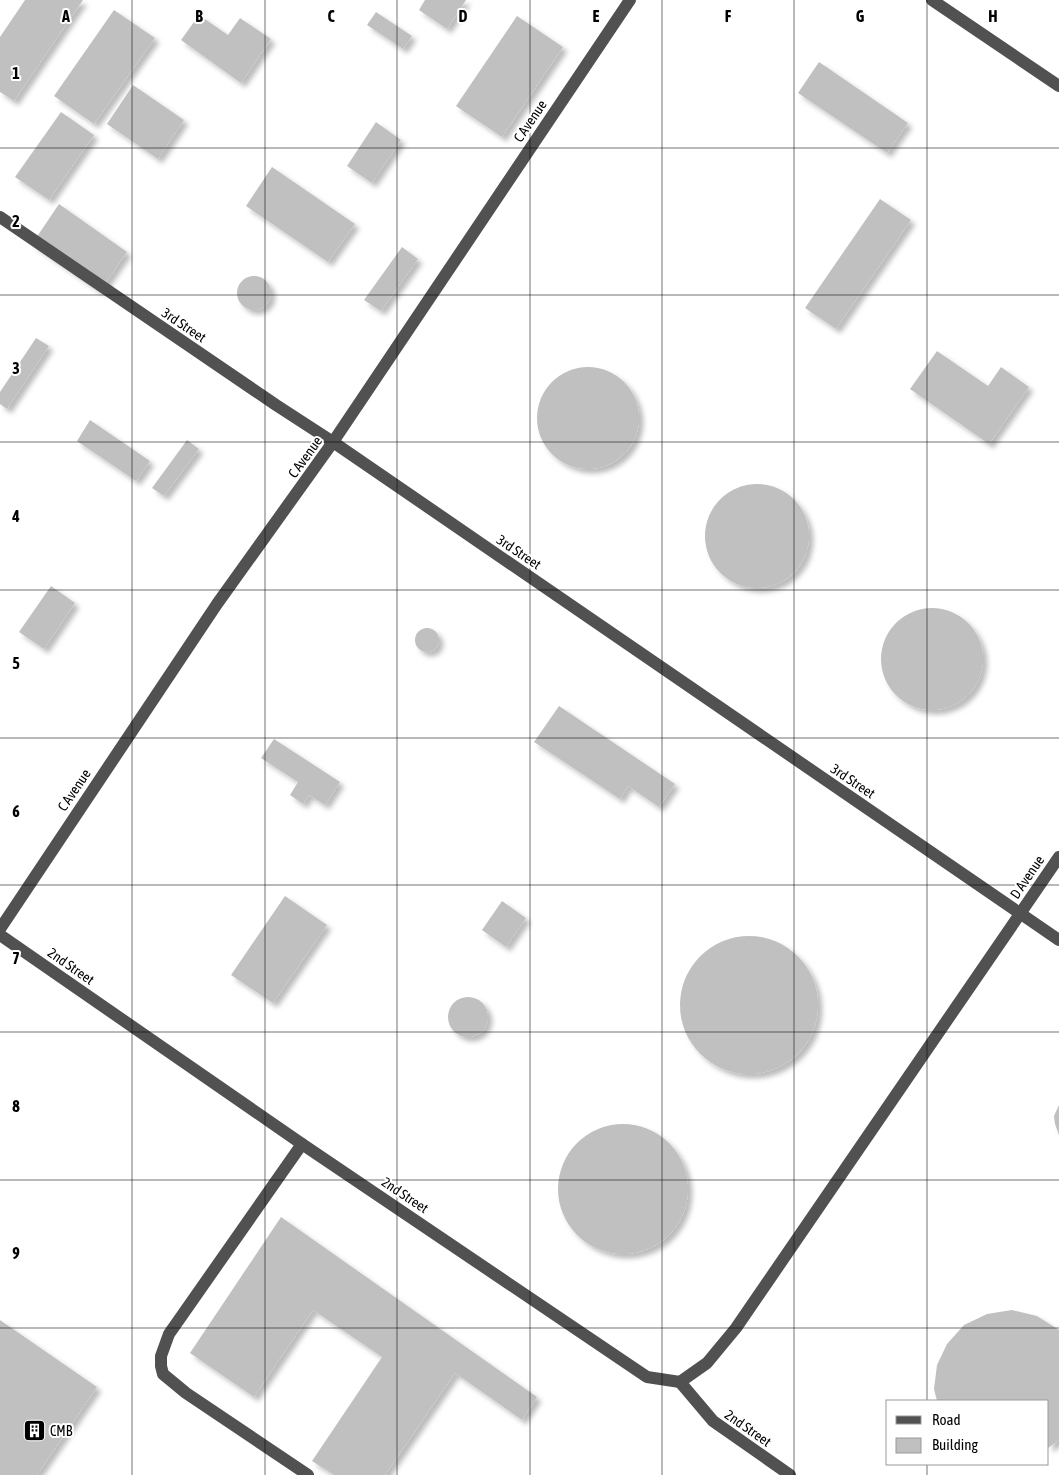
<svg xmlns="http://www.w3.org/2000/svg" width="1059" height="1475" viewBox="0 0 1059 1475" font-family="'Asap Condensed',sans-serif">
<defs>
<filter id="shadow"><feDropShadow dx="4.5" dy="4.5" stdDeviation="2.5" flood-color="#0004"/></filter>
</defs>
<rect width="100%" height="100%" fill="#fff"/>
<!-- building -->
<g fill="#c0c0c0" filter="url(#shadow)">
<polygon points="25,0 83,0 14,101 0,92 0,37"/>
<polygon points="425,0 466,0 447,29 419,10"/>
<polygon points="114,10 155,38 94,124 54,96"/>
<polygon points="376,12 412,36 403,49 367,25"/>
<polygon points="199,15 228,35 240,18 271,39 241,83 181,40"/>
<polygon points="517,16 563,47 502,137 456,106"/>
<polygon points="819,62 908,123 887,153 798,93"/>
<polygon points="133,85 184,120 158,159 107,124"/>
<polygon points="61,112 94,135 49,200 15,177"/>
<polygon points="376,122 401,140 372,183 347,166"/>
<polygon points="272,167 355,224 328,262 246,206"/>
<polygon points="880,199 911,220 836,329 805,308"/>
<polygon points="59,204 127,252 100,291 32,244"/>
<polygon points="402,247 418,259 381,311 364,300"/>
<circle cx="254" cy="293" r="17"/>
<polygon points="36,338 49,346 7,409 0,404 0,392"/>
<polygon points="937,351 988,386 1001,367 1029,387 989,444 910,389"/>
<circle cx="588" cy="418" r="51"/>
<polygon points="90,420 150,461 136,481 77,441"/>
<polygon points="187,440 199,449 164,496 152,488"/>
<circle cx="757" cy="536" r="52"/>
<polygon points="51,586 75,603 44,649 19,632"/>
<circle cx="932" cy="659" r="51"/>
<circle cx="427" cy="640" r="12"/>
<polygon points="559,706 675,784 659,807 628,786 620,799 534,742"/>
<polygon points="274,739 340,782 325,805 309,795 303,804 290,795 298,782 261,758"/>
<polygon points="285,896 327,925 273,1003 231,975"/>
<polygon points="502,901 526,918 506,947 482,930"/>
<circle cx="749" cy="1005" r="69"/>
<circle cx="468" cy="1017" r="20"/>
<polygon points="1059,1105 1059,1135 1055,1124 1054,1116"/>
<circle cx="623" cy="1189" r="65"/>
<polygon points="281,1217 537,1397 522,1420 455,1373 385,1475 334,1475 312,1461 382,1357 313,1310 254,1397 190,1353"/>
<polygon points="1012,1310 1037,1316 1059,1330 1059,1440 1048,1448 1048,1401 937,1401 934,1389 937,1365 947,1344 964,1325 987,1314"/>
<polygon points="0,1320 97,1387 37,1475 0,1475"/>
</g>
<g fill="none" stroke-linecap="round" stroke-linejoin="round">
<!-- minor -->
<g stroke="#515151" stroke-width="12">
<polyline points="932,0 1059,86"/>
<polyline points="0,217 276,405 333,442 1059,940"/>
<polyline points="0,929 217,604 333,442 630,0"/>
<polyline points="0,935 302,1144 647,1377 680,1382 713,1421 790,1475"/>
<polyline points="302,1144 169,1334 161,1356 161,1366 163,1374 186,1393 308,1475"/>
<polyline points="680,1382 707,1363 736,1328 1059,857"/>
</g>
</g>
<!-- grid -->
<path fill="none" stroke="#000" stroke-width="1" stroke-opacity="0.55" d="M132 0V1475M265 0V1475M397 0V1475M530 0V1475M662 0V1475M794 0V1475M927 0V1401M0 148H1059M0 295H1059M0 442H1059M0 590H1059M0 738H1059M0 885H1059M0 1032H1059M0 1180H1059M0 1328H1059M927 1464V1475"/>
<!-- icons -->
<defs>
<symbol id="building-square" viewBox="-11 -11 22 22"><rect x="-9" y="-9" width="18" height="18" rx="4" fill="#000" stroke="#fff"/><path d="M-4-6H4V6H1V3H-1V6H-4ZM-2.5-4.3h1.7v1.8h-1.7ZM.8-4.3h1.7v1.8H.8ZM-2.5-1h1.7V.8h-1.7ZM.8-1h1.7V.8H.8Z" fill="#fff"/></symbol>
</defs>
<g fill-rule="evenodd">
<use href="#building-square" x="22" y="1418" width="25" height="25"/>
</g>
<g text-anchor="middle" stroke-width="4" stroke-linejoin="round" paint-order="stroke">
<!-- street labels -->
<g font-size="14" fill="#000" stroke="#fff">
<text transform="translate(530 121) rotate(-56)" y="5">C Avenue</text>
<text transform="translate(184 325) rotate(34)" y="5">3rd Street</text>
<text transform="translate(305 457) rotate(-54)" y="5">C Avenue</text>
<text transform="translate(519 552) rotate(34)" y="5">3rd Street</text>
<text transform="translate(853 781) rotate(34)" y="5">3rd Street</text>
<text transform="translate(74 790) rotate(-56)" y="5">C Avenue</text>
<text transform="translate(1027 877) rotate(-56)" y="5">D Avenue</text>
<text transform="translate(71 966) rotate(35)" y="5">2nd Street</text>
<text transform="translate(405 1195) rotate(34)" y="5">2nd Street</text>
<text transform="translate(748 1428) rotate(35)" y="5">2nd Street</text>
</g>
<!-- poi labels -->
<g font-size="14" fill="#000" stroke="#fff" text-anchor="start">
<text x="50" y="1436">CMB</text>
</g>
</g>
<g font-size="16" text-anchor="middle" font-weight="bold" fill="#000" stroke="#fff" stroke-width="4" stroke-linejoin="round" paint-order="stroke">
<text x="66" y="22">A</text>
<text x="199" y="22">B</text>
<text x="331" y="22">C</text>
<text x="463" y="22">D</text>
<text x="596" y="22">E</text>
<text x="728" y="22">F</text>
<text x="860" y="22">G</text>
<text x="993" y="22">H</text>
<text x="16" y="79">1</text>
<text x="16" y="227">2</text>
<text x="16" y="374">3</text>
<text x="16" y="522">4</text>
<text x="16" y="669">5</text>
<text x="16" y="817">6</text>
<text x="16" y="964">7</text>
<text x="16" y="1112">8</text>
<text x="16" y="1259">9</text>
</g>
<!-- legend -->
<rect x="886" y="1400" width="162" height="65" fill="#ffffff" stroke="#999999"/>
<rect x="896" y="1416" width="25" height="8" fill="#515151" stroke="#999999"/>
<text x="932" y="1425" font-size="15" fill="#000000">Road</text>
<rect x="896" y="1438" width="25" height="15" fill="#c0c0c0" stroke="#999999"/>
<text x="932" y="1450" font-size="15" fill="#000000">Building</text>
</svg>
